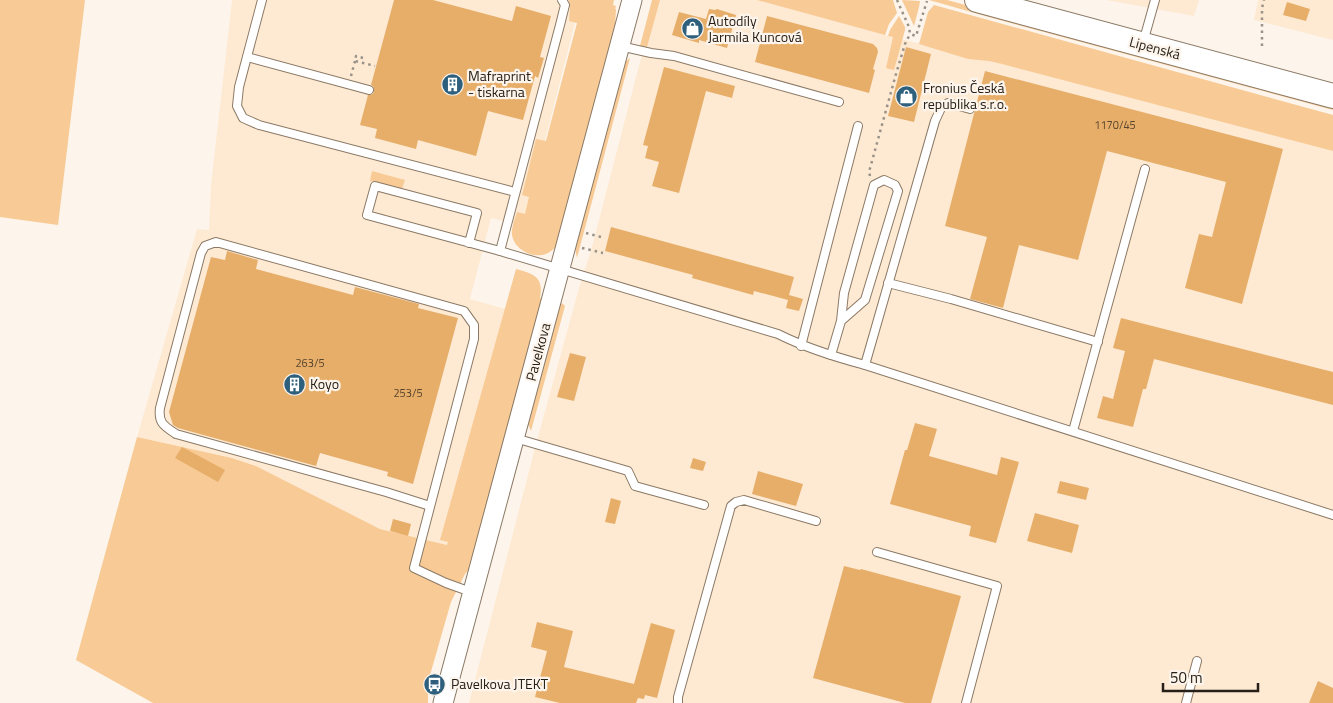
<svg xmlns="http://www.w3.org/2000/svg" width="1333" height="703" viewBox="0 0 1333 703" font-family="'Titillium Web',sans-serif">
<rect width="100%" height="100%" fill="#fdf5ec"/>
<!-- built -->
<g fill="#feead3">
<polygon points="232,0 581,0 523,226 491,218 470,299 537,318 476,552 380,529 254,465 232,458 137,437 197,229 209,230 211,185"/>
<polygon points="656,0 759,0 893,37 1333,145 1333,703 469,703 536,444 579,288 592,247"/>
<polygon points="1106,0 1199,0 1194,16"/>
<polygon points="1258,0 1333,0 1333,40 1254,20"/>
</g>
<!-- green -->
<g fill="#f8ca95">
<polygon points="0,0 85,0 58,225 0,217"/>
<path d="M569 0H614L613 5 616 6 615 9H616L614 42 558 244C554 249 549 254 542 255 529 257 514 248 512 235 511 228 515 219 517 212L525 214 529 197 522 195 536 139 546 141 577 23 569 21 570 8Z"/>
<polygon points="652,0 660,0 647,47 640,46"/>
<polygon points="757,0 893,0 897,13 889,24 885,35"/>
<polygon points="902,0 920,1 919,7 914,26"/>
<polygon points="929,0 947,0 1333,105 1333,110 996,19"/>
<polygon points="934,5 1333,115 1333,151 1002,64 989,61 968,59 919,44 928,12"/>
<polygon points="899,16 905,27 905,30 894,70 886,68 893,37 888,36 890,30"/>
<polygon points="630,58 577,258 575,248 625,62"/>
<polygon points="372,171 405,180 402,189 370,181"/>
<path d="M516 269C534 274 544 277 540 298L544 299 472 559 470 564 473 565 465 574 451 602 428 682V703H153L76 660 137 437 232 458 256 466 380 529 447 545 448 542 440 540Z"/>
<polygon points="559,302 563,304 565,306 531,431 527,422"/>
</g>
<!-- building -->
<g fill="#e7ae6a">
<polygon points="394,0 433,0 512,21 516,6 551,16 540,57 544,58 538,78 535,76 523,120 488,111 476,156 418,140 416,149 375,138 377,129 360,125 368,95 373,94 374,91 373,86 371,85"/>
<polygon points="1287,2 1310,9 1306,21 1283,15"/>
<polygon points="709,9 715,10 717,9 736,15 727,48 699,40 699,43 672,35 679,12 706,19"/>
<polygon points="767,16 873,44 877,48 878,52 873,69 875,70 869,93 755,62"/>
<polygon points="906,47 931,54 914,122 888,116"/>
<polygon points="664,67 735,86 732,98 706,91 679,193 652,186 659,162 645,158 648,146 643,145"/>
<polygon points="985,71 1283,149 1242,304 1185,288 1199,234 1212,237 1226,182 1107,151 1078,260 1019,245 1003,308 970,299 987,237 945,226"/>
<polygon points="611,227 794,277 789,295 803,299 799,311 786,308 788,300 754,291 753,295 692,278 693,275 605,251"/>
<polygon points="227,251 258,260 256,269 353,295 355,287 419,304 418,308 458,318 413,484 387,476 388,472 320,453 316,466 178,428 173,425 169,412 211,257 225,260"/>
<polygon points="1121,318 1333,372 1333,405 1154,359 1146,389 1143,389 1133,427 1097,418 1103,396 1113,399 1125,351 1113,348"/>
<polygon points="570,353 586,357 574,401 557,397"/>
<polygon points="915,423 937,429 929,456 997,475 1001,457 1019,462 996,543 969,536 971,526 890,504 905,450 907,450"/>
<polygon points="182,447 225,470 218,482 175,458"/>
<polygon points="693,458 706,462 703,471 690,468"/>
<polygon points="758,471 803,484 796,506 752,494"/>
<polygon points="1060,481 1089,488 1086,500 1057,493"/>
<polygon points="611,498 621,501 615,524 605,522"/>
<polygon points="1035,513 1079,525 1072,553 1027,541"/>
<polygon points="393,519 411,524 408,536 390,531"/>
<polygon points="844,566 860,570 861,569 961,596 931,703 905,703 813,678"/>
<polygon points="537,622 573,631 564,667 634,684 651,623 675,630 657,698 645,695 644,699 638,698 636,703 560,703 535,697 547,651 531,647"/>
<polygon points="1318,681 1333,688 1333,703 1309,703"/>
</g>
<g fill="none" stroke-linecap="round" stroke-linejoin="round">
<defs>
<g id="service">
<polyline points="262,0 239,87 237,106 243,118 259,125 515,192"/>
<polyline points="1146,32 1155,0"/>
<polyline points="620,46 651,53 674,56 839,102"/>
<polyline points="247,57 369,90"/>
<path d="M469 243 477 213 375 186 367 215 500 251 778 334C806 348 835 357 865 365L1333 515"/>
<polyline points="500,251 560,25 565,5 562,0"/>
<polyline points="888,283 951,299 1098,342"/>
<polyline points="801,346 858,126"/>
<polyline points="831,355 841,321 865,300 898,191 895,185 884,180 874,185 844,293 841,321"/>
<polyline points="865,365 935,121 941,108 948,103 970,109"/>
<polyline points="1073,431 1145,169"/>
<polyline points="515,438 628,471 635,486 704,505"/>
<path d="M430 506 386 492 176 434C164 426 158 423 160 408L201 253 205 246 216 242 464 311 474 325V339L414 568 446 583 471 592"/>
<polyline points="877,552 997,586 966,703"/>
<polyline points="678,703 678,697 731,506 736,502 744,500 816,521"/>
<polyline points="1186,703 1197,661"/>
</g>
<polyline id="tertiary" points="443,703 632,0"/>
<polyline id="primary" points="977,0 1333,96"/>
</defs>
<!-- service casing -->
<use href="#service" stroke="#8b7965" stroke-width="10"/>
<!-- tertiary casing -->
<use href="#tertiary" stroke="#8b7965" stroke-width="21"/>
<!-- primary casing -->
<use href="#primary" stroke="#8b7965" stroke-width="26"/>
<!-- path -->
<g stroke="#999289" stroke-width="2.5" stroke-dasharray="2.5 4" stroke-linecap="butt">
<polyline points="897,0 909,27 910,34 916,36 927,1"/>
<polyline points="1262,46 1262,8 1264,0"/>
<polyline points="363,58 356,56 355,61 375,66"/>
<polyline points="351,76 355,61"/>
<polyline points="870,176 869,172 896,74 905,44 910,34"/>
<polyline points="586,233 601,237"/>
<polyline points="582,248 603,253"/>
</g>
<!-- service -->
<use href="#service" stroke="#fff" stroke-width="8"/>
<!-- tertiary -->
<use href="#tertiary" stroke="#fff" stroke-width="19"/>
<!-- primary -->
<use href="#primary" stroke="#fff" stroke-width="24"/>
</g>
<!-- icons -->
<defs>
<symbol id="shop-disc" viewBox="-11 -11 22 22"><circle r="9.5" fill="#2e607d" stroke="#fdf5ec"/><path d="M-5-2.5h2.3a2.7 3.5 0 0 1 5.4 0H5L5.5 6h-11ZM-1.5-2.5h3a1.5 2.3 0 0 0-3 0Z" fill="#fff"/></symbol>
<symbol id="building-disc" viewBox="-11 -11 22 22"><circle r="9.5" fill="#2e607d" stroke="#fdf5ec"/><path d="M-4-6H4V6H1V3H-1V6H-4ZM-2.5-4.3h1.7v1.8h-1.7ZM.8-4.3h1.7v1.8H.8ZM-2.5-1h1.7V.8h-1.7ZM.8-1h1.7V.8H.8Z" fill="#fff"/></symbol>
<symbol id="bus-disc" viewBox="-11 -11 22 22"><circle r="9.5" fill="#2e607d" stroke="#fdf5ec"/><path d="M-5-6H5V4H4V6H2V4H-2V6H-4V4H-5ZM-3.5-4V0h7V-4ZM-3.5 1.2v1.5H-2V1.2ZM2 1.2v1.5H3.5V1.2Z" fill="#fff"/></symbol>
</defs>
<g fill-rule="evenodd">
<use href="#shop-disc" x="680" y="16" width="25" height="25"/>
<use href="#building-disc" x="440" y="72" width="25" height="25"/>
<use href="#shop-disc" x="894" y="84" width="25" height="25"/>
<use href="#building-disc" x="282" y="372" width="25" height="25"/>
<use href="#bus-disc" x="422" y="672" width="25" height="25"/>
</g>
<g text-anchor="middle" stroke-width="4.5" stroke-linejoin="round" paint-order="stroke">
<!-- number labels -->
<g font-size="11" fill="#57442c">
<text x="1115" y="129">1170/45</text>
<text x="310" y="367">263/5</text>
<text x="408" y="397">253/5</text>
</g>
<!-- poi labels -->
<g font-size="14" fill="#272018" stroke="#fdf5ec" text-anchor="start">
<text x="708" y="26">Autodíly<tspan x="708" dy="16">Jarmila Kuncová</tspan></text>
<text x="468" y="81">Mafraprint<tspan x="468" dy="16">- tiskarna</tspan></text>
<text x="923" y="93">Fronius Česká<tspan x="923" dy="16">republika s.r.o.</tspan></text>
<text x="310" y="389">Koyo</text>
<text x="451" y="689">Pavelkova JTEKT</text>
</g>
<!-- street labels -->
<g font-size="14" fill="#272018" stroke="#fdf5ec">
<text transform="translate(1155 48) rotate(15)" y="5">Lipenská</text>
<text transform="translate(538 352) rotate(-75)" y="5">Pavelkova</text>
</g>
</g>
<!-- scale -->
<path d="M1163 683v8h95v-8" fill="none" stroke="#272018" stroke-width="2.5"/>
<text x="1170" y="683" font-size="15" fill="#272018" stroke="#fdf5ec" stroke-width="4" paint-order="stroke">50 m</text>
</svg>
